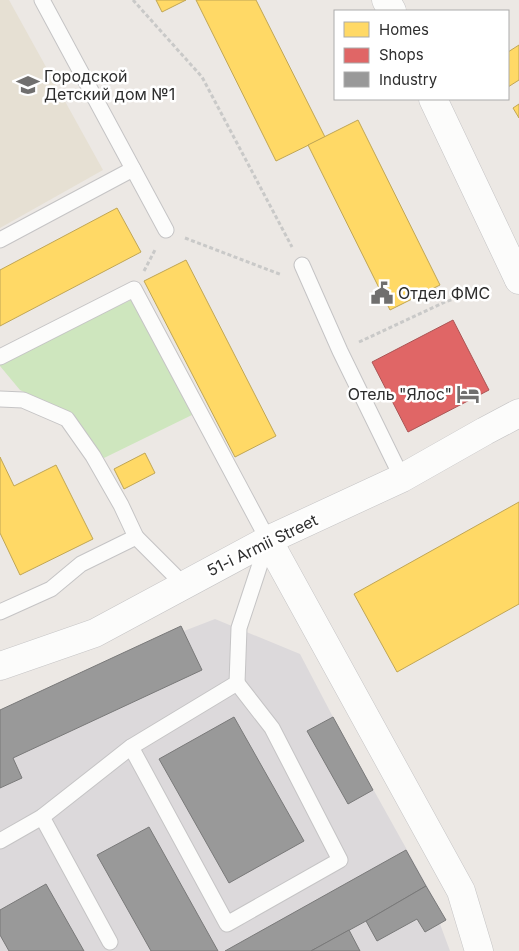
<svg xmlns="http://www.w3.org/2000/svg" width="519" height="951" viewBox="0 0 519 951" font-family="Inter,sans-serif">
<rect width="100%" height="100%" fill="#ece8e4"/>
<!-- industrial -->
<polygon fill="#dcd9db" points="215,619 300,654 333,717 446,920 440,924 450,951 0,951 0,710 181,626 184,631"/>
<!-- education -->
<polygon fill="#e6e0d3" points="0,0 9,0 103,170 0,228"/>
<!-- green -->
<polygon fill="#cee6be" points="131,300 194,414 104,458 71,415 20,390 0,366 0,362"/>
<!-- homes -->
<g fill="#ffd966" stroke="#c0a655">
<polygon points="156,0 186,0 162,12"/>
<polygon points="196,0 256,0 325,137 276,161"/>
<polygon points="519,45 519,80 508,87 508,52"/>
<polygon points="519,104 519,118 513,108"/>
<polygon points="358,120 440,285 390,310 308,145"/>
<polygon points="117,208 141,252 0,326 0,270"/>
<polygon points="186,260 276,436 235,457 144,281"/>
<polygon points="145,453 155,473 124,489 114,469"/>
<polygon points="0,457 14,486 56,465 93,539 20,575 0,533"/>
<polygon points="519,502 519,604 397,672 354,594"/>
</g>
<!-- shops -->
<polygon fill="#e06666" stroke="#ab5555" points="453,320 489,390 408,432 372,362"/>
<!-- industry -->
<g fill="#999" stroke="#797979">
<polygon points="181,626 202,670 13,758 22,778 0,788 0,710"/>
<polygon points="234,717 304,841 229,883 159,759"/>
<polygon points="333,717 373,790 348,804 307,731"/>
<polygon points="149,827 218,951 151,951 97,855"/>
<polygon points="406,850 426,886 366,921 311,951 225,951"/>
<polygon points="46,884 84,951 9,951 0,935 0,910"/>
<polygon points="426,886 446,920 425,932 417,919 377,941 366,921"/>
<polygon points="349,930 360,951 311,951"/>
</g>
<g fill="none" stroke-linecap="round" stroke-linejoin="round">
<defs>
<g id="service">
<polyline points="42,0 166,230"/>
<polyline points="0,240 133,169"/>
<polyline points="302,265 340,351 402,478"/>
<polyline points="0,357 134,289 268,540 239,628 237,683 131,747 42,817 0,841"/>
<polyline points="0,399 23,400 67,419 93,456 121,505 136,537 81,564 51,589 0,612"/>
<polyline points="136,537 183,584"/>
<polyline points="131,747 227,924 340,860 272,728 237,683"/>
<polyline points="42,817 110,942"/>
</g>
<polyline id="minor" points="268,540 461,891 479,951"/>
<g id="tertiary">
<polyline points="386,0 392,11"/>
<polyline points="433,99 518,278"/>
<polyline points="0,666 95,633 268,540 402,478 485,431 519,413"/>
</g>
<polyline id="secondary" points="519,277 519,280"/>
</defs>
<!-- service casing -->
<use href="#service" stroke="#c5c4c5" stroke-width="17"/>
<!-- minor casing -->
<use href="#minor" stroke="#c5c4c5" stroke-width="29"/>
<!-- tertiary casing -->
<use href="#tertiary" stroke="#c5c4c5" stroke-width="29"/>
<!-- secondary casing -->
<use href="#secondary" stroke="#c5c4c5" stroke-width="29"/>
<!-- path -->
<g stroke="#c9c9c8" stroke-width="3" stroke-dasharray="4 2.5" stroke-linecap="butt">
<polyline points="133,0 202,77 292,247"/>
<polyline points="185,238 282,275"/>
<polyline points="144,271 156,248"/>
<polyline points="359,342 445,302 491,287"/>
</g>
<!-- service -->
<use href="#service" stroke="#fcfcfb" stroke-width="15"/>
<!-- minor -->
<use href="#minor" stroke="#fcfcfb" stroke-width="28"/>
<!-- tertiary -->
<use href="#tertiary" stroke="#fcfcfb" stroke-width="28"/>
<!-- secondary -->
<use href="#secondary" stroke="#fcfcfb" stroke-width="28"/>
</g>
<!-- icons -->
<defs>
<symbol id="school-bare" viewBox="-9 -9 18 18"><path d="M0-5L7-2L0 1L-7-2ZM-4 1L0 2.5L4 1V4Q0 6-4 4Z" fill="#706f6e" stroke="#fff" stroke-width="2.5" paint-order="stroke"/></symbol>
<symbol id="civic-bare" viewBox="-9 -9 18 18"><path d="M-.6-6.5H3V-4.5H.6V-3L4-1V1h2V6H-6V1h2V-1L-.6-3ZM-1.2 2.5V6h2.4V2.5Z" fill="#706f6e" stroke="#fff" stroke-width="2.5" paint-order="stroke"/></symbol>
<symbol id="hotel-bare" viewBox="-9 -9 18 18"><path d="M-6-4.5h1.5V1H6V5H4.5V3h-9V5H-6ZM-4 0a1.8 1.8 0 1 1 3.6 0ZM.5 0V-2.5h3Q6-2.5 6 0Z" fill="#706f6e" stroke="#fff" stroke-width="2.5" paint-order="stroke"/></symbol>
</defs>
<g fill-rule="evenodd">
<use href="#school-bare" x="12" y="69" width="32" height="32"/>
<use href="#civic-bare" x="366" y="277" width="32" height="32"/>
<use href="#hotel-bare" x="452" y="378" width="32" height="32"/>
</g>
<g text-anchor="middle" stroke-width="5" stroke-linejoin="round" paint-order="stroke">
<!-- poi labels -->
<g font-size="16" fill="#2e2e2e" stroke="#fff" text-anchor="start">
<text x="44" y="82">Городской<tspan x="44" dy="18">Детский дом №1</tspan></text>
<text x="398" y="299">Отдел ФМС</text>
<text x="452" y="400" text-anchor="end">Отель "Ялос"</text>
</g>
<!-- street labels -->
<g font-size="16" fill="#2e2e2e" stroke="#fff">
<text transform="translate(262 545) rotate(-26)" y="6">51-i Armii Street</text>
</g>
</g>
<!-- legend -->
<rect x="334" y="10" width="175" height="90" fill="#ffffff" stroke="#ababab"/>
<rect x="344" y="22" width="25" height="15" fill="#ffd966" stroke="#ababab"/>
<text x="379" y="35" font-size="15" fill="#2e2e2e">Homes</text>
<rect x="344" y="48" width="25" height="15" fill="#e06666" stroke="#ababab"/>
<text x="379" y="60" font-size="15" fill="#2e2e2e">Shops</text>
<rect x="344" y="72" width="25" height="15" fill="#999999" stroke="#ababab"/>
<text x="379" y="85" font-size="15" fill="#2e2e2e">Industry</text>
</svg>
